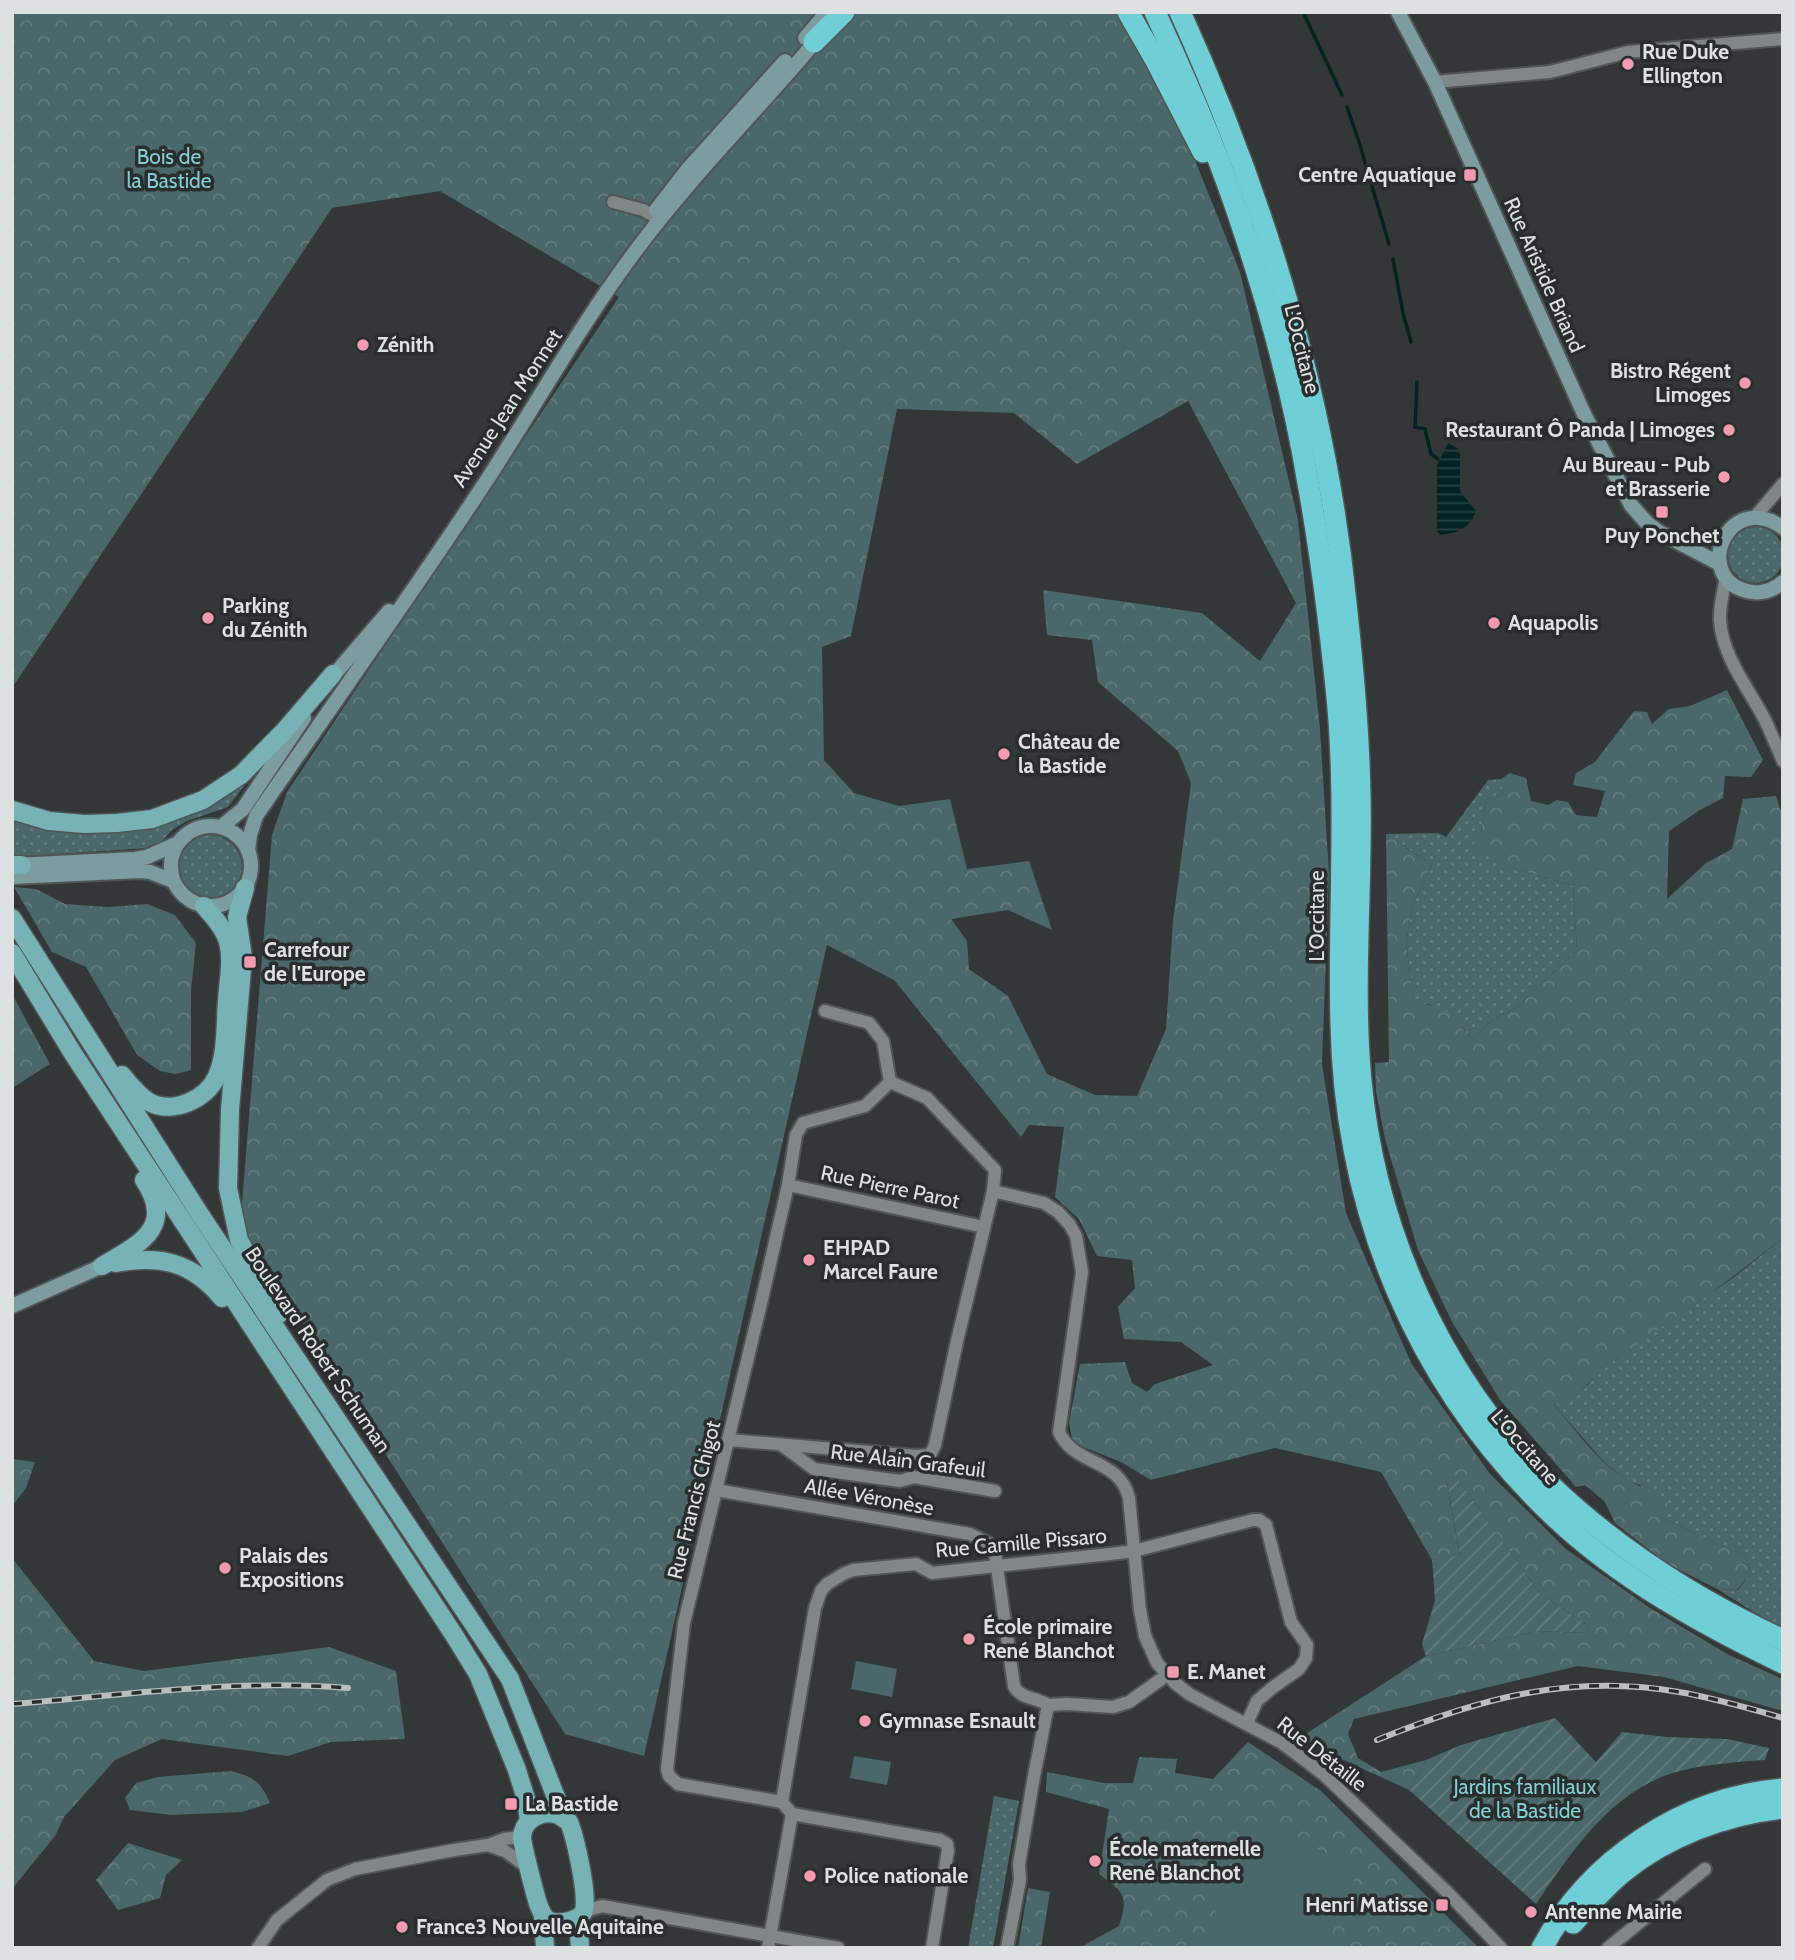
<svg xmlns="http://www.w3.org/2000/svg" width="1795" height="1960" viewBox="0 0 1795 1960" font-family="Cabin,sans-serif">
<defs>
<pattern id="grass-dots" width="8" height="8" patternUnits="userSpaceOnUse" patternTransform="scale(1.75)"><rect width="8" height="8" fill="#4a6769"/><path d="M2 2h.1M6 6h.1" fill="none" stroke="#647c7e" stroke-width="1.8" stroke-linecap="round"/></pattern>
<pattern id="forest-crowns" width="20" height="18" patternUnits="userSpaceOnUse" patternTransform="scale(1.75)"><rect width="20" height="18" fill="#4a6769"/><path d="M2 6a3 3 0 1 1 6 0M12 15a3 3 0 1 1 6 0" fill="none" stroke="#647c7e"/></pattern>
<pattern id="garden-furrows" width="10" height="10" patternUnits="userSpaceOnUse" patternTransform="scale(1.75)"><rect width="10" height="10" fill="#4a6769"/><path d="M-1 1l2-2M0 10L10 0M9 11l2-2" fill="none" stroke="#647c7e"/></pattern>
<pattern id="water-rules" width="6" height="5" patternUnits="userSpaceOnUse" patternTransform="scale(1.75)"><rect width="6" height="5" fill="#032224"/><path d="M0 2.5h6" fill="none" stroke="#274244"/></pattern>
</defs>
<rect width="100%" height="100%" fill="#333737"/>
<!-- grass -->
<g fill="url(#grass-dots)">
<circle cx="1756" cy="555" r="28"/>
<polygon points="262,762 228,807 187,821 172,830 161,842 147,848 12,857 12,816 79,831 126,831 164,821"/>
<polygon points="1501,779 1504,794 1486,800 1481,831 1510,867 1573,886 1577,950 1516,1008 1493,1019 1472,1039 1459,1024 1429,1004 1414,1004 1406,943 1413,904 1432,865 1386,834 1438,833 1446,837 1488,780"/>
<circle cx="210" cy="867" r="32"/>
<path d="M1783 1238V1630L1717 1589 1738 1590 1751 1573 1746 1555 1719 1545 1661 1517 1640 1485 1630 1482 1617 1473 1603 1461 1554 1405C1580 1398 1596 1374 1617 1358 1649 1334 1682 1312 1714 1291 1738 1275 1760 1256 1783 1238Z"/>
<polygon points="994,1796 1019,1801 993,1948 968,1948"/>
</g>
<!-- forest -->
<g fill="url(#forest-crowns)" fill-rule="evenodd">
<path d="M12 12H1116L1184 133 1240 272 1298 520 1320 729 1329 874 1322 1064 1346 1213 1411 1363 1490 1474 1566 1549 1650 1608 1729 1655 1783 1679V1711L1664 1677 1578 1666 1354 1719 1348 1734 1358 1758 1381 1772 1426 1760 1409 1790 1298 1739 1426 1656 1537 1631 1587 1633 1589 1626 1540 1594 1456 1476 1446 1479 1460 1556 1432 1560 1381 1472 1275 1448 1151 1480 1121 1462 1073 1443 1069 1423 1080 1364 1125 1362 1132 1383 1147 1392 1155 1384 1213 1365 1181 1342 1124 1339 1118 1307 1135 1288 1132 1260 1097 1256 1079 1219 1055 1197 1064 1127 1029 1125 1021 1137 894 980 827 945 644 1756 565 1734 240 1227 272 835 287 792 619 297 440 191 332 208 12 688ZM1188 401 1296 603 1260 661 1202 613 1043 590 1047 635 1092 640 1098 682 1178 751 1191 783 1173 921 1166 1029 1137 1096 1095 1095 1047 1074 1008 996 969 969 967 941 951 919 1008 910 1052 930 1029 861 967 869 950 799 899 806 854 793 824 760 822 647 851 636 897 409 1014 413 1077 464Z"/>
<path d="M1727 690 1763 760 1751 777 1725 776 1723 798 1700 810 1669 831 1667 899 1706 863 1732 849 1743 799 1776 796 1783 818V1238L1714 1291 1617 1358 1578 1393 1566 1402 1554 1405C1574 1428 1595 1458 1620 1475 1635 1486 1653 1490 1668 1503L1661 1517 1719 1545 1746 1555 1751 1573 1737 1590 1717 1589 1666 1563 1615 1523 1605 1502 1585 1485 1576 1487 1500 1400 1451 1320 1418 1250 1385 1139 1376 1092 1375 1063 1389 1062 1386 834 1432 865 1413 904 1406 943 1414 1003C1450 1005 1450 1016 1472 1039L1493 1019 1516 1008 1577 950 1573 886 1510 867 1471 848 1481 831 1486 800 1504 794 1501 779 1510 773 1526 778 1531 801 1548 805 1557 800 1568 802 1576 815 1597 817 1605 791 1573 785 1576 773 1595 762 1634 711 1647 712 1652 724 1669 709 1690 706Z"/>
<polygon points="14,887 36,889 65,904 108,907 147,904 175,915 196,943 191,991 191,1070 176,1074 160,1071 137,1055 86,967 52,952"/>
<polygon points="12,994 50,1064 12,1088"/>
<polygon points="12,1459 35,1462 26,1488 12,1506"/>
<polygon points="12,1558 94,1661 144,1671 329,1647 396,1671 405,1739 331,1742 288,1756 162,1739 115,1760 64,1817 55,1836 12,1889"/>
<path d="M1248 1742 1321 1791 1479 1948H1079L1119 1926C1129 1895 1124 1893 1099 1874L1109 1809 1046 1792 1047 1772 1104 1783H1133L1139 1757 1177 1759 1175 1773 1213 1779Z"/>
<path d="M231 1771C254 1777 260 1781 270 1803L242 1812 171 1815 130 1810 125 1798 136 1783 158 1777Z"/>
<polygon points="128,1843 182,1860 166,1875 160,1898 118,1910 96,1880"/>
<polygon points="1028,1888 1050,1892 1041,1948 1018,1948"/>
</g>
<!-- garden -->
<g fill="url(#garden-furrows)">
<polygon points="1456,1476 1540,1594 1589,1626 1587,1633 1537,1631 1426,1656 1422,1644 1435,1600 1432,1560 1460,1555 1446,1478"/>
<path d="M1555 1718 1596 1762 1622 1732 1667 1737 1727 1739 1769 1748 1765 1760C1736 1762 1708 1764 1680 1771 1613 1788 1572 1851 1536 1904L1409 1790 1426 1760 1461 1745Z"/>
</g>
<!-- pitch -->
<g fill="#4a6769">
<polygon points="856,1661 897,1669 892,1697 851,1689"/>
<polygon points="854,1756 891,1762 887,1785 850,1778"/>
<polygon points="1252,1822 1359,1867 1326,1948 1200,1948"/>
</g>
<!-- water -->
<path fill="url(#water-rules)" d="M1448 443 1458 449 1460 455V491L1476 511C1470 529 1457 533 1440 535L1437 531V465Z"/>
<g fill="none" stroke-linecap="round" stroke-linejoin="round">
<!-- stream -->
<g stroke="#032224" stroke-width="3.5">
<polyline points="1303,12 1342,95"/>
<polyline points="1347,107 1359,142 1389,244"/>
<polyline points="1393,259 1403,313 1411,342"/>
<polyline points="1417,382 1415,427 1425,429 1431,454 1438,459"/>
</g>
<defs>
<g id="street">
<polyline points="1435,82 1550,72 1628,52 1783,39"/>
<polyline points="613,202 643,210 652,215"/>
<polyline points="1754,518 1783,484"/>
<path d="M1726 576C1724 590 1719 607 1720 620 1722 656 1749 689 1765 720 1771 733 1777 747 1783 761"/>
<polyline points="788,1185 984,1227"/>
<path d="M993 1191 1044 1203 1058 1212 1070 1225 1076 1236 1082 1272 1059 1432C1075 1467 1119 1457 1129 1498L1140 1610 1145 1636 1157 1663 1175 1683 1189 1694 1282 1743 1323 1774 1446 1891 1501 1948"/>
<polyline points="729,1440 917,1456 930,1455 935,1445 957,1341 993,1191 995,1170 927,1098 890,1082"/>
<polyline points="783,1446 814,1469 900,1481 914,1477 995,1491"/>
<path d="M716 1490 970 1534 988 1543 995 1553 1014 1686C1020 1699 1036 1697 1048 1705"/>
<polyline points="782,1802 678,1784 669,1776 667,1769 684,1623 762,1299 788,1185 796,1135 803,1123 865,1106 890,1082 883,1041 869,1023 825,1011"/>
<polyline points="792,1814 940,1840 947,1844 948,1850 932,1948"/>
<polyline points="488,1845 505,1851 530,1869"/>
<polyline points="583,1912 602,1906 838,1948"/>
<polyline points="258,1948 277,1920 327,1880 355,1869 454,1850 488,1845 504,1839 522,1837"/>
<polyline points="768,1948 792,1814 782,1802 815,1608 821,1591 827,1584 843,1574 853,1570 916,1564 932,1573 1110,1554 1134,1551 1253,1520 1259,1520 1266,1525 1291,1622 1307,1645 1306,1658 1299,1669 1272,1688 1257,1701 1247,1723"/>
<polyline points="1007,1948 1020,1880 1019,1864 1034,1776 1048,1705 1067,1704 1113,1707 1129,1702 1167,1675"/>
<polyline points="1608,1948 1705,1869"/>
</g>
<g id="secondary">
<polyline points="1398,12 1435,82 1584,414 1631,505 1646,522 1659,532 1720,564"/>
<polyline points="805,38 827,12"/>
<polyline points="656,210 687,170 785,61"/>
<path d="M1783 528C1729 488 1691 577 1747 591 1761 595 1772 591 1783 582"/>
<polyline points="1673,539 1724,537"/>
<polyline points="327,683 389,611"/>
<circle cx="211" cy="866" r="40"/>
<polyline points="221,827 243,809 304,718"/>
<path d="M248 850 250 835 256 816C333 704 412 594 487 480 537 403 582 322 637 249 693 174 760 108 820 36"/>
<polyline points="14,865 135,859 147,857 176,844"/>
<polyline points="12,877 141,871 150,872 173,881"/>
<polyline points="12,1306 102,1266"/>
</g>
<g id="primary">
<polyline points="12,810 49,821 84,824 117,823 152,819 203,800 241,775 285,730 333,674"/>
<polyline points="12,865 22,865"/>
<polyline points="245,888 237,917 243,957 230,1110 228,1188 239,1240 279,1314"/>
<polyline points="12,918 201,1216 510,1679 564,1818"/>
<polyline points="12,953 72,1052 454,1635 478,1674 517,1770 526,1799 529,1821"/>
<path d="M122 1075C130 1085 138 1095 149 1102 173 1115 207 1099 217 1076 227 1053 225 1025 227 1001 228 982 233 960 228 942 224 928 213 916 204 906"/>
<path d="M116 1263C161 1255 192 1262 222 1298"/>
<path d="M102 1266C139 1244 176 1228 144 1180"/>
<path d="M547 1813 557 1814 569 1822C575 1837 590 1900 583 1913 579 1918 575 1919 569 1921 562 1923 555 1924 548 1920 543 1917 541 1911 539 1906 536 1899 522 1844 522 1837 523 1823 534 1815 547 1813Z"/>
<polyline points="543,1915 545,1948"/>
<polyline points="578,1918 580,1948"/>
</g>
<g id="highway">
<polyline points="1128,12 1155,59 1203,152"/>
<path d="M1155 12C1185 78 1214 143 1237 211 1267 299 1293 392 1308 483 1320 550 1329 619 1336 687 1348 799 1338 912 1341 1024 1345 1213 1417 1387 1555 1517 1621 1579 1702 1624 1783 1663"/>
<path d="M1180 12C1264 197 1326 401 1346 603 1353 667 1359 732 1360 796 1362 891 1352 986 1361 1081 1375 1229 1440 1377 1547 1482 1615 1548 1697 1600 1783 1640"/>
<polyline points="814,42 844,12"/>
<path d="M1573 1923C1589 1905 1605 1887 1623 1872 1667 1836 1726 1814 1783 1808"/>
<path d="M1542 1948C1589 1860 1683 1797 1783 1789"/>
</g>
</defs>
<!-- street casing -->
<use href="#street" stroke="#515555" stroke-width="16"/>
<!-- secondary casing -->
<use href="#secondary" stroke="#515555" stroke-width="18"/>
<!-- primary casing -->
<use href="#primary" stroke="#515555" stroke-width="21"/>
<!-- highway casing -->
<use href="#highway" stroke="#515555" stroke-width="24"/>
<!-- street -->
<use href="#street" stroke="#818687" stroke-width="12"/>
<!-- secondary -->
<use href="#secondary" stroke="#7c9c9f" stroke-width="14"/>
<!-- primary -->
<use href="#primary" stroke="#77b2b6" stroke-width="18"/>
<!-- highway -->
<use href="#highway" stroke="#70cfd6" stroke-width="21"/>
<defs>
<g id="rail">
<path d="M12 1704C124 1695 236 1679 348 1688"/>
<path d="M1377 1740C1478 1699 1569 1673 1679 1692 1714 1698 1748 1708 1783 1718"/>
</g>
</defs>
<!-- rail casing -->
<use href="#rail" stroke="#babebe" stroke-width="6"/>
<!-- rail -->
<use href="#rail" stroke="#292d2d" stroke-width="3.5" stroke-dasharray="10" stroke-linecap="butt"/>
</g>
<!-- markers -->
<g fill="#f29aae" stroke="#292d2d" stroke-width="2.5">
<circle cx="1628" cy="64" r="7"/>
<rect x="1463" y="168" width="14" height="14" rx="3.5"/>
<circle cx="363" cy="345" r="7"/>
<circle cx="1745" cy="383" r="7"/>
<circle cx="1729" cy="430" r="7"/>
<circle cx="1724" cy="477" r="7"/>
<rect x="1655" y="505" width="14" height="14" rx="3.5"/>
<circle cx="208" cy="618" r="7"/>
<circle cx="1494" cy="623" r="7"/>
<circle cx="1004" cy="754" r="7"/>
<rect x="243" y="955" width="14" height="14" rx="3.5"/>
<circle cx="809" cy="1260" r="7"/>
<circle cx="225" cy="1568" r="7"/>
<circle cx="969" cy="1639" r="7"/>
<rect x="1166" y="1665" width="14" height="14" rx="3.5"/>
<circle cx="865" cy="1721" r="7"/>
<rect x="504" y="1797" width="14" height="14" rx="3.5"/>
<circle cx="1095" cy="1861" r="7"/>
<circle cx="810" cy="1876" r="7"/>
<rect x="1435" y="1898" width="14" height="14" rx="3.5"/>
<circle cx="1531" cy="1912" r="7"/>
<circle cx="402" cy="1927" r="7"/>
</g>
<g text-anchor="middle" stroke-width="7" stroke-linejoin="round" paint-order="stroke">
<!-- poi labels -->
<g font-size="21" font-weight="bold" fill="#dee1e1" stroke="#292d2d" text-anchor="start">
<text x="1642" y="59">Rue Duke<tspan x="1642" dy="24">Ellington</tspan></text>
<text x="1456" y="182" text-anchor="end">Centre Aquatique</text>
<text x="377" y="352">Zénith</text>
<text x="1731" y="378" text-anchor="end">Bistro Régent<tspan x="1731" dy="24">Limoges</tspan></text>
<text x="1715" y="437" text-anchor="end">Restaurant Ô Panda | Limoges</text>
<text x="1710" y="472" text-anchor="end">Au Bureau - Pub<tspan x="1710" dy="24">et Brasserie</tspan></text>
<text x="1662" y="543" text-anchor="middle">Puy Ponchet</text>
<text x="222" y="613">Parking<tspan x="222" dy="24">du Zénith</tspan></text>
<text x="1508" y="630">Aquapolis</text>
<text x="1018" y="749">Château de<tspan x="1018" dy="24">la Bastide</tspan></text>
<text x="264" y="957">Carrefour<tspan x="264" dy="24">de l'Europe</tspan></text>
<text x="823" y="1255">EHPAD<tspan x="823" dy="24">Marcel Faure</tspan></text>
<text x="239" y="1563">Palais des<tspan x="239" dy="24">Expositions</tspan></text>
<text x="983" y="1634">École primaire<tspan x="983" dy="24">René Blanchot</tspan></text>
<text x="1187" y="1679">E. Manet</text>
<text x="879" y="1728">Gymnase Esnault</text>
<text x="525" y="1811">La Bastide</text>
<text x="1109" y="1856">École maternelle<tspan x="1109" dy="24">René Blanchot</tspan></text>
<text x="824" y="1883">Police nationale</text>
<text x="1428" y="1912" text-anchor="end">Henri Matisse</text>
<text x="1545" y="1919">Antenne Mairie</text>
<text x="416" y="1934">France3 Nouvelle Aquitaine</text>
</g>
<!-- park labels -->
<g font-size="21" fill="#83ced2" stroke="#292d2d">
<text x="169" y="164">Bois de<tspan x="169" dy="24">la Bastide</tspan></text>
<text x="1525" y="1794">Jardins familiaux<tspan x="1525" dy="24">de la Bastide</tspan></text>
</g>
<!-- street labels -->
<g font-size="21" fill="#dee1e1" stroke="#292d2d">
<text transform="translate(1544 275) rotate(66)" y="7">Rue Aristide Briand</text>
<text transform="translate(1302 349) rotate(76)" y="7">L'Occitane</text>
<text transform="translate(507 408) rotate(-57)" y="7">Avenue Jean Monnet</text>
<text transform="translate(1317 916) rotate(-90)" y="7">L'Occitane</text>
<text transform="translate(890 1187) rotate(12)" y="7">Rue Pierre Parot</text>
<text transform="translate(318 1350) rotate(56)" y="7">Boulevard Robert Schuman</text>
<text transform="translate(1525 1447) rotate(49)" y="7">L'Occitane</text>
<text transform="translate(908 1461) rotate(7)" y="7">Rue Alain Grafeuil</text>
<text transform="translate(869 1497) rotate(10)" y="7">Allée Véronèse</text>
<text transform="translate(694 1500) rotate(-76)" y="7">Rue Francis Chigot</text>
<text transform="translate(1021 1543) rotate(-5)" y="7">Rue Camille Pissaro</text>
<text transform="translate(1322 1754) rotate(38)" y="7">Rue Détaille</text>
</g>
</g>
<!-- border -->
<rect width="1795" height="1960" fill="none" stroke="#dee1e1" stroke-width="28"/>
</svg>
